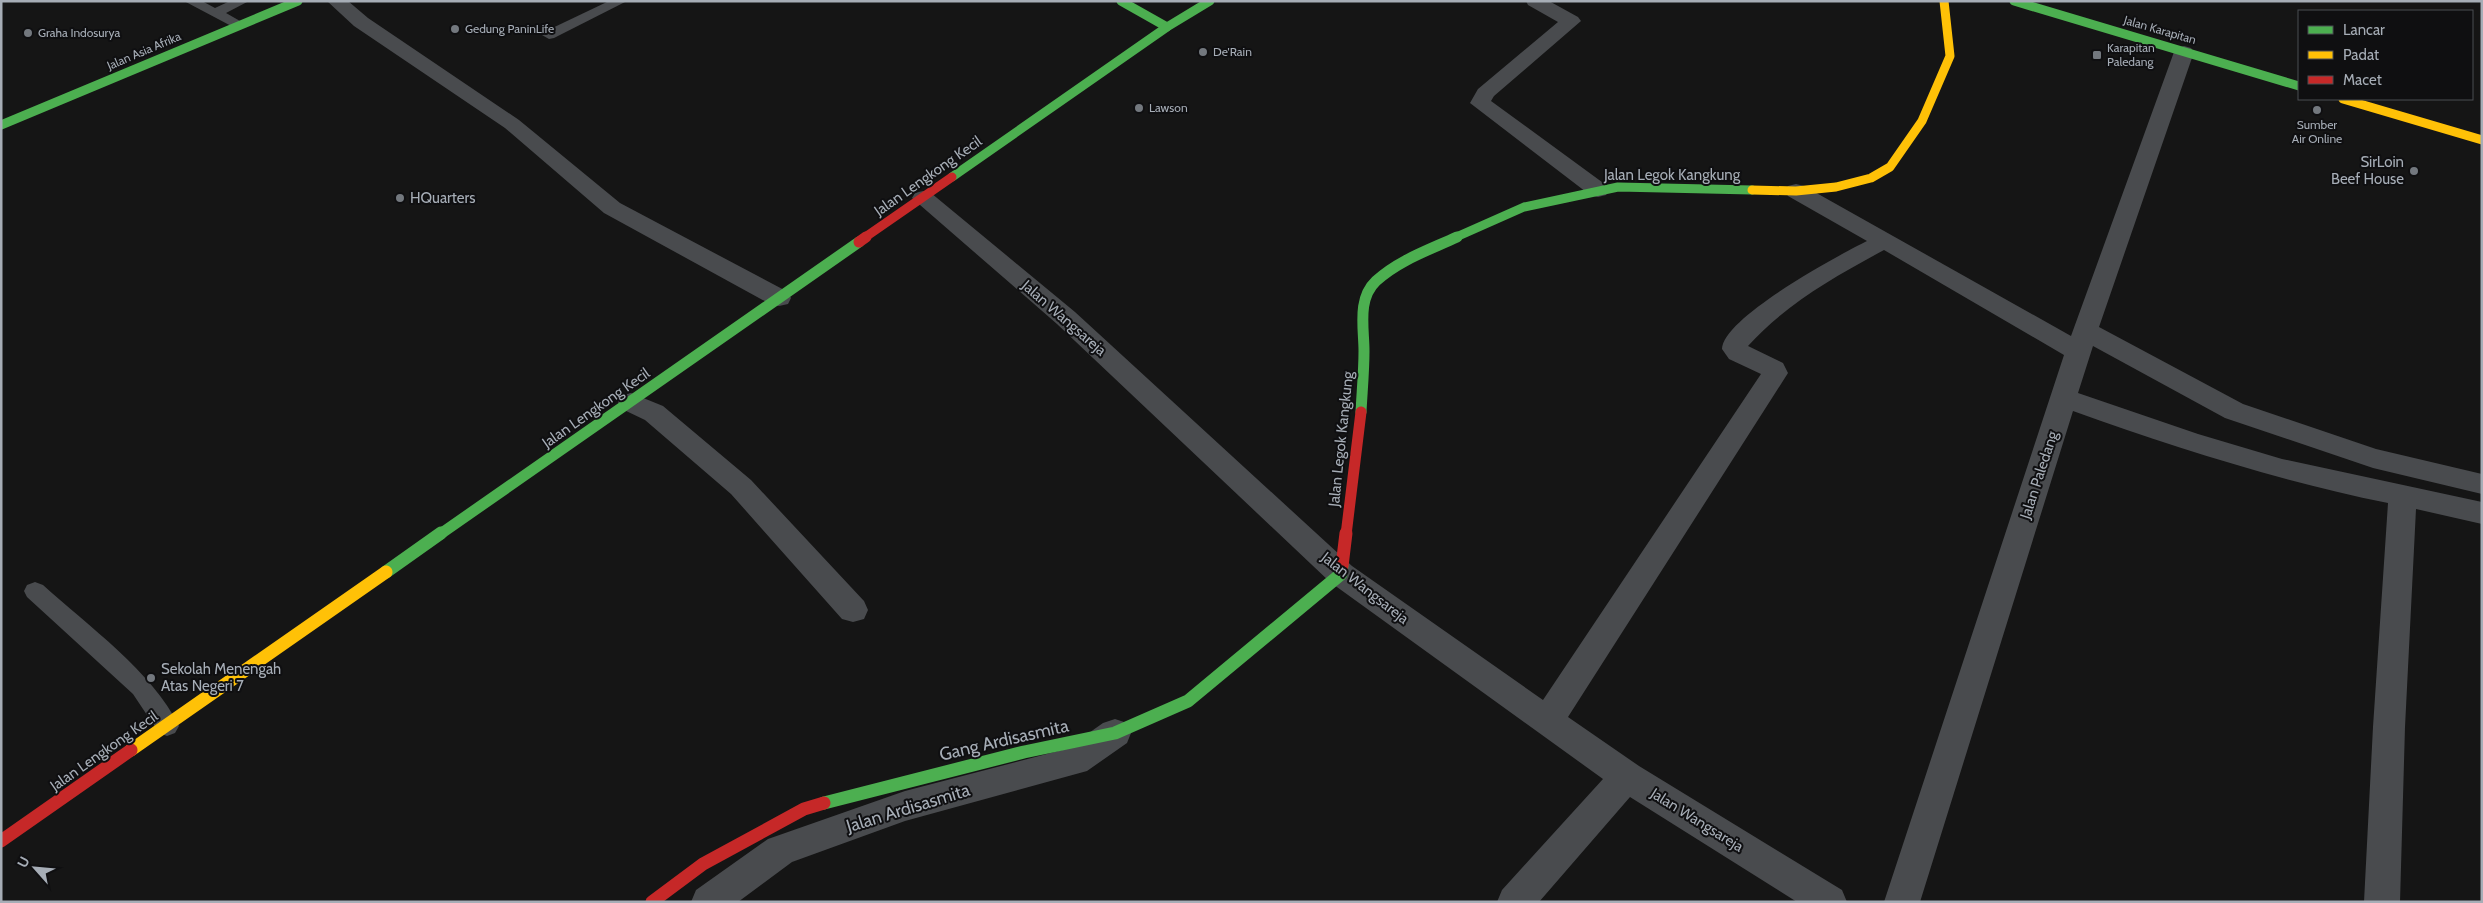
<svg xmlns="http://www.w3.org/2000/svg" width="2483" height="903" viewBox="0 0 2483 903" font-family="Cabin,sans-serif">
<rect width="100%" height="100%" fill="#151515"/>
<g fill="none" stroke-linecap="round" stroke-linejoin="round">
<!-- lane -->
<g fill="#494b4e" fill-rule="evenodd">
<polygon points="184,1 202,1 215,8 230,1 249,1 226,13 247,25 240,29 235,28"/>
<polygon points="609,1 627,1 554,38 549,39 542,35 544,32"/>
<path d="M35 582 43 585C88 626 152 671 179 726L175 733 167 736 159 733 133 694 27 597 24 591 27 585Z"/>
</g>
<!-- street -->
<g fill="#494b4e" fill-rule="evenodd">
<polygon points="327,1 348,1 368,18 519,120 620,203 788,292 791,298 788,304 779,306 770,304 604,213 505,128 354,26"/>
<polygon points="1526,1 1549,1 1578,17 1581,21 1494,96 1491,101 1606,185 1609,190 1606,195 1598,197 1590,195 1470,103 1478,89 1558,22 1528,5"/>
<path d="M2184 46 2191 48 2194 52 2099 327 2243 404 2376 449 2482 474V494L2373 468 2225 418 2093 346 2078 393 2198 434 2282 459 2482 502V524L2416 509 2405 727 2400 902H2364L2373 727 2388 503C2280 481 2176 448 2073 411L1920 902H1884L2064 355 1884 250C1834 277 1786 304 1748 346L1783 363 1788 373 1568 717 1639 766 1842 890 1847 902H1797L1630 797 1539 902H1497L1502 890 1603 779 1330 582 1057 324 912 198 915 193 923 191 931 193 1075 312 1352 566 1543 700 1761 374 1729 359 1722 349C1723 317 1839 255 1867 241L1788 196 1785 191 1788 186 1796 184 1804 186 2071 336 2174 52 2177 48Z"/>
<polygon points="631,393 663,406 751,480 864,601 868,610 864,619 853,622 842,619 731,494 645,420 622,409 618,402 622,395"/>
<polygon points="1115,719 1127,723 1131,733 1127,743 1087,771 905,821 792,862 738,902 691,902 696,890 768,839 905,791 1066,749 1103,723"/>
</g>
<!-- fast-far2 -->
<g stroke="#4caf50" stroke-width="9">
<polyline points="1121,1 1167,27"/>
<polyline points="2014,1 2299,86"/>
<polyline points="1,125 298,1"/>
<polyline points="952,177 1167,27 1210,1"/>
<polyline points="1454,238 1524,207 1618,187 1752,190"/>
</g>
<!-- fast-far1 -->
<g stroke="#4caf50" stroke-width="11">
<path d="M1361 412C1362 392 1364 371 1364 351 1364 328 1357 299 1376 281 1399 260 1429 250 1457 237"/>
<polyline points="439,535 859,242"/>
</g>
<!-- fast -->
<g stroke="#4caf50" stroke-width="13">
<polyline points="386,572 441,533"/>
<polyline points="824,803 1024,752 1115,733 1188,701 1341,574 1342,566"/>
</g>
<!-- slow-far1 -->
<g stroke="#ffc107" stroke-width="9">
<polyline points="2343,99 2482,140"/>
<polyline points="1752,190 1796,191 1836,187 1871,178 1890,167 1922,121 1950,56 1944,1"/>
</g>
<!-- slow -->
<polyline stroke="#ffc107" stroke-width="13" points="131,750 386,572"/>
<!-- jam-far2 -->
<polyline stroke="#c62828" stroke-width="9" points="864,238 952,177"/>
<!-- jam-far1 -->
<g stroke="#c62828" stroke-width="11">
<polyline points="859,242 866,237"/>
<polyline points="1346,535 1361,412"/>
</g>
<!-- jam -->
<g stroke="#c62828" stroke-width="13">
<polyline points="1342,566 1346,533"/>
<polyline points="1,841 131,750"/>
<polyline points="652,902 703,864 804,809 824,803"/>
</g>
</g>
<!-- markers -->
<g fill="#73787e" stroke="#0f0f11" stroke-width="2">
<circle cx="455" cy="29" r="5"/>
<circle cx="28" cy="33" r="5"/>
<circle cx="1203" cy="52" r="5"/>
<rect x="2092" y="50" width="10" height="10" rx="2.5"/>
<circle cx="1139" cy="108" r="5"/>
<circle cx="2317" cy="110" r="5"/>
<circle cx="2414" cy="171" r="5"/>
<circle cx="400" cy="198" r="5"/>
<circle cx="151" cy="678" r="5"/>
</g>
<g text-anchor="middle" stroke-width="4" stroke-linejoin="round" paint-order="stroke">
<!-- far-poi labels -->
<g font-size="12" fill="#a6adb6" stroke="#0f0f11" text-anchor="start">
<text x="465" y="33">Gedung PaninLife</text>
<text x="38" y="37">Graha Indosurya</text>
<text x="2107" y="52">Karapitan<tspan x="2107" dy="14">Paledang</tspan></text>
<text x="1213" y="56">De'Rain</text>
<text x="1149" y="112">Lawson</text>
<text x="2317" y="129" text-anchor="middle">Sumber<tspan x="2317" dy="14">Air Online</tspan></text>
</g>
<!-- far-street labels -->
<g font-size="12" fill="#a6adb6" stroke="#0f0f11">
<text transform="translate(2160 30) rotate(16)" y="4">Jalan Karapitan</text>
<text transform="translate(144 51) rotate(-23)" y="4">Jalan Asia Afrika</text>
</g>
<!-- poi labels -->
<g font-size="15" fill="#a6adb6" stroke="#0f0f11" text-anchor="start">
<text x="2404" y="167" text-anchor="end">SirLoin<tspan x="2404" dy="17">Beef House</tspan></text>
<text x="410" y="203">HQuarters</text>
<text x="161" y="674">Sekolah Menengah<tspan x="161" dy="17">Atas Negeri 7</tspan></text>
</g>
<!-- street labels -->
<g font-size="15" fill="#a6adb6" stroke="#0f0f11">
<text x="1672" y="180">Jalan Legok Kangkung</text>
<text transform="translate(928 176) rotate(-35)" y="5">Jalan Lengkong Kecil</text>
<text transform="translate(1064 318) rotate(41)" y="5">Jalan Wangsareja</text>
<text transform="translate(596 408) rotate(-35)" y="5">Jalan Lengkong Kecil</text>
<text transform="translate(1341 439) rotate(-84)" y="5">Jalan Legok Kangkung</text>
<text transform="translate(2039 475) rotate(-72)" y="5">Jalan Paledang</text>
<text transform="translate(1365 588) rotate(38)" y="5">Jalan Wangsareja</text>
<text transform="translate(104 751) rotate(-35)" y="5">Jalan Lengkong Kecil</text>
<text transform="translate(1697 820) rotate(32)" y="5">Jalan Wangsareja</text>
</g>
<!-- near-street labels -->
<g font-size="18" fill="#a6adb6" stroke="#0f0f11">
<text transform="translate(1004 740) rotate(-13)" y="6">Gang Ardisasmita</text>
<text transform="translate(908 808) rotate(-17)" y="6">Jalan Ardisasmita</text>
</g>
</g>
<!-- border -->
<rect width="2483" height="903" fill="none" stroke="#a6adb6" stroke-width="5"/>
<!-- legend -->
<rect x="2298" y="10" width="175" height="90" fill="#0f0f11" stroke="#4b4e53"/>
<rect x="2308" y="26" width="25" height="8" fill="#4caf50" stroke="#4b4e53"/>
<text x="2343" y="35" font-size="15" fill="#a6adb6">Lancar</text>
<rect x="2308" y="51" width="25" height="8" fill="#ffc107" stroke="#4b4e53"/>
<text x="2343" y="60" font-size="15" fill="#a6adb6">Padat</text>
<rect x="2308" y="76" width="25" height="8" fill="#c62828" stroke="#4b4e53"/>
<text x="2343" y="85" font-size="15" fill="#a6adb6">Macet</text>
<!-- north arrow -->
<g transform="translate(35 868) rotate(297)" stroke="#0f0f11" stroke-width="4" paint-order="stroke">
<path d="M0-4L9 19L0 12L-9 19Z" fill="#a6adb6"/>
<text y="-8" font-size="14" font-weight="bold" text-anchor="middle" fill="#a6adb6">U</text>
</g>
</svg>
